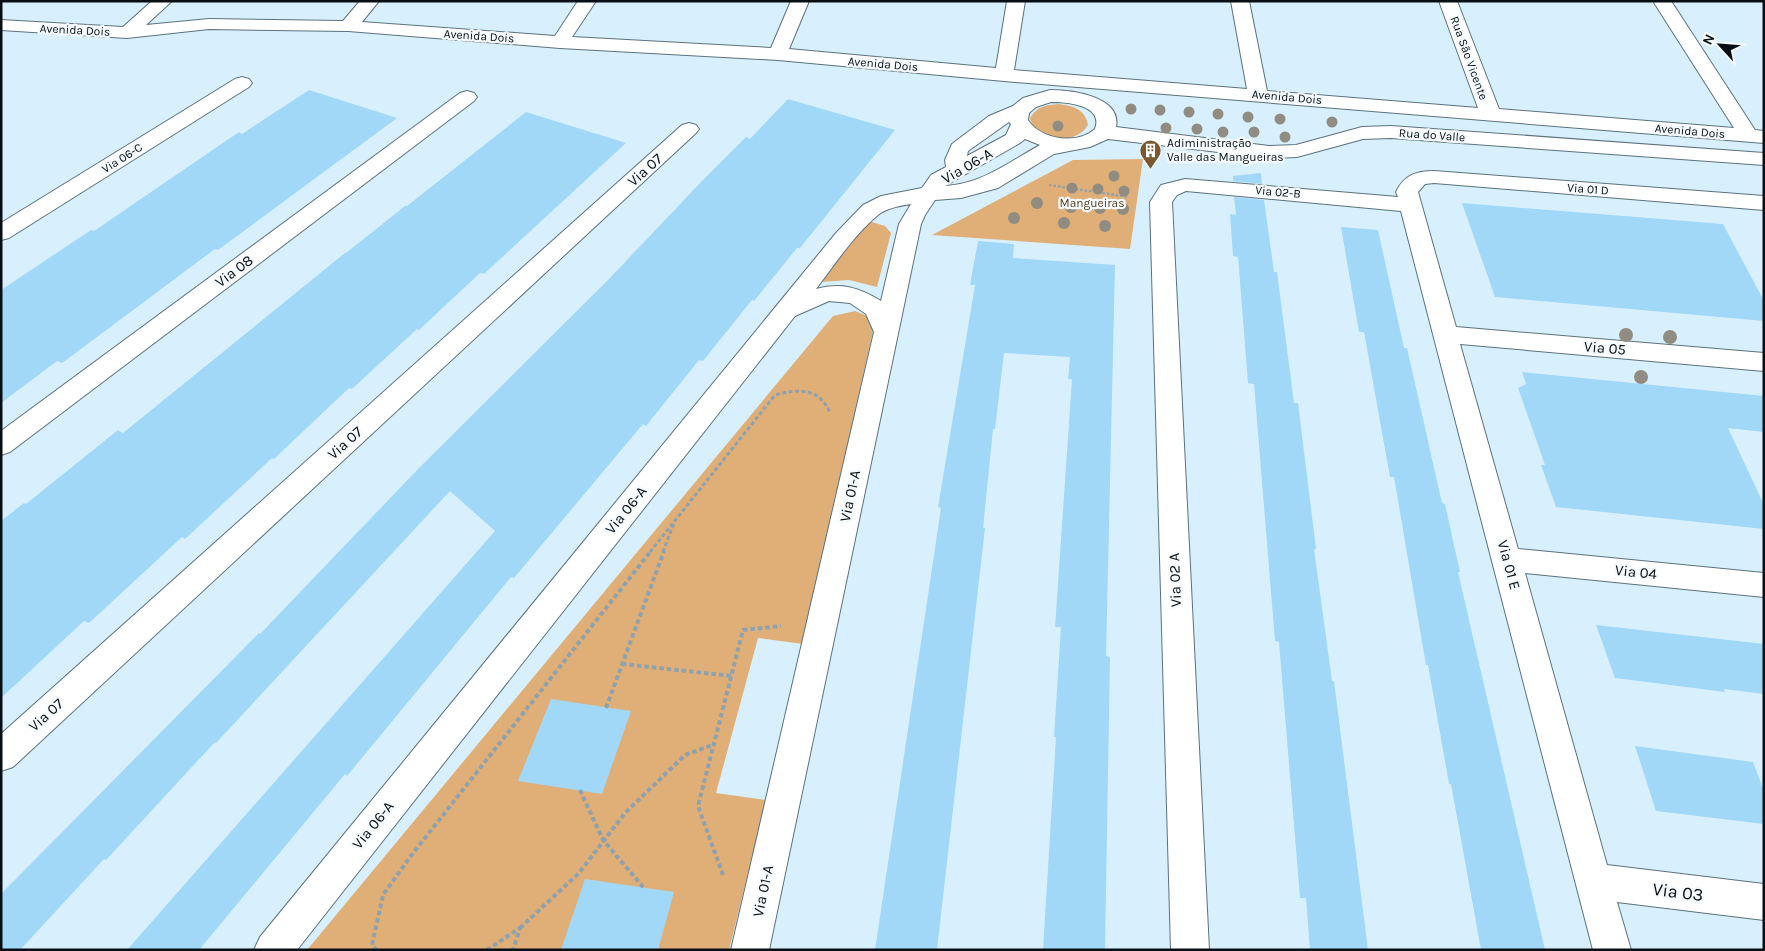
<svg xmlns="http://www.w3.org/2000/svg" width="1765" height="951" viewBox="0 0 1765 951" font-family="Karla,sans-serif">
<rect width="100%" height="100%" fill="#d8f0fe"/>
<!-- green -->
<g fill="#dfaf77">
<path d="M1059 104C1073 106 1085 109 1088 125 1076 146 1036 142 1030 118 1037 106 1046 105 1059 104Z"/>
<polygon points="1143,159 1130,249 932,235 1073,160"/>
<polygon points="872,222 885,226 891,233 877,287 849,280 821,282 866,225"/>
<polygon points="855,311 867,316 873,331 803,644 758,638 716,793 766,800 729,950 307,950 833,316"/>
</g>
<!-- building -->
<g fill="#a1d8f8">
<polygon points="309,90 397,118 218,250 215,249 62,363 57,361 1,403 1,290 91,230 94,231 239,132 242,134"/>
<polygon points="788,99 895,130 800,248 797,248 754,301 752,300 703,361 699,360 646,426 643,424 514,578 511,577 347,776 345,774 199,950 127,950 495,531 450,491 216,743 215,742 106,860 104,859 20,950 1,950 1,894 259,633 260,634 420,467 608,280 702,181 746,137 750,139"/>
<polygon points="526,112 626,143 484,274 480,273 419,330 417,329 352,389 349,388 274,459 272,458 185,539 182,537 89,623 84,621 1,698 1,521 24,503 26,504 118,430 123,433 345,253 346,253 405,206 407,206"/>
<polygon points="1261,173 1262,184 1233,181 1233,176"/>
<polygon points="1234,197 1264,200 1274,272 1277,272 1294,403 1298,403 1316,549 1314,549 1332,681 1334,681 1368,950 1310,950 1306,898 1300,898 1279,642 1275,641 1254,384 1248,383 1238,257 1233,256 1230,214 1236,215"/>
<polygon points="1462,203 1723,224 1764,301 1764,321 1495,297"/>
<polygon points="1341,227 1378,230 1404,348 1407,348 1442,503 1445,504 1460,572 1458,572 1545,950 1481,950 1451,784 1449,784 1428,665 1426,665 1394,477 1390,477 1364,332 1359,332"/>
<polygon points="978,241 1014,244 1013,258 1115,265 1106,656 1110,657 1105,950 1043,950 1056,737 1054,737 1061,627 1055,627 1072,379 1068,379 1070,357 1004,353 995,429 993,429 983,528 985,528 937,950 875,950 941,508 938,507 975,285 970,285"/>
<polygon points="1522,372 1764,396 1764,432 1728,428 1764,505 1764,529 1556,507 1541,465 1545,465 1518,388 1526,384"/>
<polygon points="1596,625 1764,644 1764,694 1724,689 1725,692 1615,678"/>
<polygon points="551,699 631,711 602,794 518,781"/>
<polygon points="1635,746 1753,762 1764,791 1764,824 1656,811"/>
<polygon points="585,879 674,892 658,950 561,950"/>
</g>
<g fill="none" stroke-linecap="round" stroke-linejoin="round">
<defs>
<g id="minor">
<polygon points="152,1 172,1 146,25 209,19 343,21 360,1 379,1 362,22 555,36 578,1 596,1 572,37 771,48 791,1 809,1 789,49 996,68 1007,1 1025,1 1014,70 1247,89 1231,1 1249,1 1267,91 1478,108 1439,1 1457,1 1499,109 1734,128 1653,1 1671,1 1755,130 1764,131 1764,143 1004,81 778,60 560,48 348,31 209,29 127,38 1,30 1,20 123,27"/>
<polygon points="242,77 249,79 252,83 249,87 9,238 1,240 1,223 235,79"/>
<path d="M1050 90C1071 90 1122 96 1116 127L1269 146 1296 145 1362 127 1391 126 1764 153V165L1391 138 1363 139 1297 157 1269 158 1108 139 1090 147 1054 154 998 188 961 198 935 200 925 215 921 224 769 950H731L874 332 866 314 850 303 829 301 795 316 297 950H254L260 937 836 233 863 205 881 196 922 188 931 175 946 167 945 160 952 144 989 116 1013 106 1023 98ZM1051 102C1067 102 1104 105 1095 129 1077 145 1041 140 1028 120L1029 113 1036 107ZM1009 122 1011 124 1006 135 967 156 968 151ZM1025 139 1040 145C1009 162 982 184 945 186L1020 143ZM911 204 899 224 881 301C860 288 841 282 816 289 835 264 854 235 878 215 887 208 899 206 911 204Z"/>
<polygon points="467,91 474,93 477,97 474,101 10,452 1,455 1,431 460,93"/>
<polygon points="689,123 696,125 699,129 696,133 13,767 1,771 1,734 682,125"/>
<path d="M1434 171 1764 196V210L1434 183 1425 184 1418 192 1456 327 1764 353V371L1460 344 1518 549 1764 573V597L1525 573 1607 865 1764 884V920L1617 902 1631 950H1593L1401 211 1186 191 1177 195 1172 202 1209 950H1171L1150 202 1161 185 1185 179 1398 197 1396 192C1404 175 1416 171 1434 171Z"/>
</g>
</defs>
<!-- minor casing -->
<use href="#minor" stroke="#5c717d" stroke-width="2"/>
<!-- path-far2 -->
<polyline stroke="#8fa1ac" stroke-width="2.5" stroke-dasharray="2.5 2" stroke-linecap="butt" points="1049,185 1129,197"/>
<!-- path-far1 -->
<g stroke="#8fa1ac" stroke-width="3" stroke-dasharray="4 2.5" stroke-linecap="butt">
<path d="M650 552 775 395C799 389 819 387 830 413"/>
<polyline points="663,552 674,523"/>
</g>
<!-- path -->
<g stroke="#8fa1ac" stroke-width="4" stroke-dasharray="4.5 3" stroke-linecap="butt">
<polyline points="622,664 732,676"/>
<polyline points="606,708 664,551"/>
<polyline points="580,790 603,840 644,888"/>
<polyline points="723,875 698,806 743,630 781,626"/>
<polyline points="520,928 579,873 625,813 685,755 715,744"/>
<polyline points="377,950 372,945 383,895 410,857 651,551"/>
<polyline points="487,950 520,928 513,950"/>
</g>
<!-- minor -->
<use href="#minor" fill="#fff" fill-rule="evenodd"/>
</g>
<!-- trees -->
<g fill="#908c81">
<circle cx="1131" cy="109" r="5.5"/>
<circle cx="1160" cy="110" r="5.5"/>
<circle cx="1189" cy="112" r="5.5"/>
<circle cx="1218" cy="114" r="5.5"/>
<circle cx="1248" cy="117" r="5.5"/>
<circle cx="1280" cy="119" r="5.5"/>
<circle cx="1332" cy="122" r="5.5"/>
<circle cx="1058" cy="126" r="5.5"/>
<circle cx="1166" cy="128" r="5.5"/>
<circle cx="1197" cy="129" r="5.5"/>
<circle cx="1223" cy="132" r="5.5"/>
<circle cx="1254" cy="132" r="5.5"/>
<circle cx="1285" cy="137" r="5.5"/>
<circle cx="1114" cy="176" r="5.5"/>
<circle cx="1072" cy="188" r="5.5"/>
<circle cx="1098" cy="189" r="5.5"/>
<circle cx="1124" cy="191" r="5.5"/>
<circle cx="1037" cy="203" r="6"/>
<circle cx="1071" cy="207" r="6"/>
<circle cx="1100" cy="208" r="6"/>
<circle cx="1123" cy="209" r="6"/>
<circle cx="1014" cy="218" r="6"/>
<circle cx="1064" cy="223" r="6"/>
<circle cx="1105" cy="226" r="6"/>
<circle cx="1626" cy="335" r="7"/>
<circle cx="1670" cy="337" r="7"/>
<circle cx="1641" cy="377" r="7"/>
</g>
<!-- icons -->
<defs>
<symbol id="building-pin" viewBox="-11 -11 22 30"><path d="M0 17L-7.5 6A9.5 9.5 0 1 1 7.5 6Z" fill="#79572f" stroke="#f5fafd"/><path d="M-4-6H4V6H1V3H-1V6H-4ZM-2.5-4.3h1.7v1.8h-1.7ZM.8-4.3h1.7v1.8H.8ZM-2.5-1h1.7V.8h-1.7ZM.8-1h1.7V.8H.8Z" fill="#fff"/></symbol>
</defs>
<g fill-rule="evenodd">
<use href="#building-pin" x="1138" y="138" width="25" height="34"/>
</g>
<g text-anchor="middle" stroke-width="4.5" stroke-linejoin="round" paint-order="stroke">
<!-- far-street labels -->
<g font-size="12" fill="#080f14" stroke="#f5fafd">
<text transform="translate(75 30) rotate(3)" y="4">Avenida Dois</text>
<text transform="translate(479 36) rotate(4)" y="4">Avenida Dois</text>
<text transform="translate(1469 58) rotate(70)" y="4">Rua São Vicente</text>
<text transform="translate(883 64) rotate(5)" y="4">Avenida Dois</text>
<text transform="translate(1287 97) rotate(5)" y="4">Avenida Dois</text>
<text transform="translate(1690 131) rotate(5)" y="4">Avenida Dois</text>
<text transform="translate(1432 135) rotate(4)" y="4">Rua do Valle</text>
<text transform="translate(122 158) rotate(-32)" y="4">Via 06-C</text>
<text transform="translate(1588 189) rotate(4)" y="4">Via 01 D</text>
<text transform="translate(1278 192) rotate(5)" y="4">Via 02-B</text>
</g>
<!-- far-poi labels -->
<g font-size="12" fill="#080f14" stroke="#f5fafd" text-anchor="start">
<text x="1167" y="147">Adiministração<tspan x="1167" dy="14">Valle das Mangueiras</tspan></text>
</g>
<!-- far-park labels -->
<g font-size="12" fill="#563b1b" stroke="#f5fafd">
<text x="1092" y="207">Mangueiras</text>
</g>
<!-- street labels -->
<g font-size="15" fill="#080f14" stroke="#f5fafd">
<text transform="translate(967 166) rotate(-30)" y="5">Via 06-A</text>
<text transform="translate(645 170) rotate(-42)" y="5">Via 07</text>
<text transform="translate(234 271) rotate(-37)" y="5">Via 08</text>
<text transform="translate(1605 348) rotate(5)" y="5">Via 05</text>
<text transform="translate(345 443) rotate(-42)" y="5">Via 07</text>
<text transform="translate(850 496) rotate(-78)" y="5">Via 01-A</text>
<text transform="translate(626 510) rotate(-51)" y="5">Via 06-A</text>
<text transform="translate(1509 565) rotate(75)" y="5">Via 01 E</text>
<text transform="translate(1636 572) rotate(6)" y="5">Via 04</text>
<text transform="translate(1175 580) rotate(-92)" y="5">Via 02 A</text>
<text transform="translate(46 715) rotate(-42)" y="5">Via 07</text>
<text transform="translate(373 825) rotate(-51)" y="5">Via 06-A</text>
<text transform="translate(763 891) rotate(-78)" y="5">Via 01-A</text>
</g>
<!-- near-street labels -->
<g font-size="18" fill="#080f14" stroke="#f5fafd">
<text transform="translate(1678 892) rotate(7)" y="6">Via 03</text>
</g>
</g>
<!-- border -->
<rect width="1765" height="951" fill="none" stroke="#080f14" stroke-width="5"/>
<!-- north arrow -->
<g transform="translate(1720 45) rotate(296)" stroke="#f5fafd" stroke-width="4" paint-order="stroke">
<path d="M0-4L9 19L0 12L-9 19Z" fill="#080f14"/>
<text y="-8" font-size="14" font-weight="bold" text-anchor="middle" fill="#080f14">N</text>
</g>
</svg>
